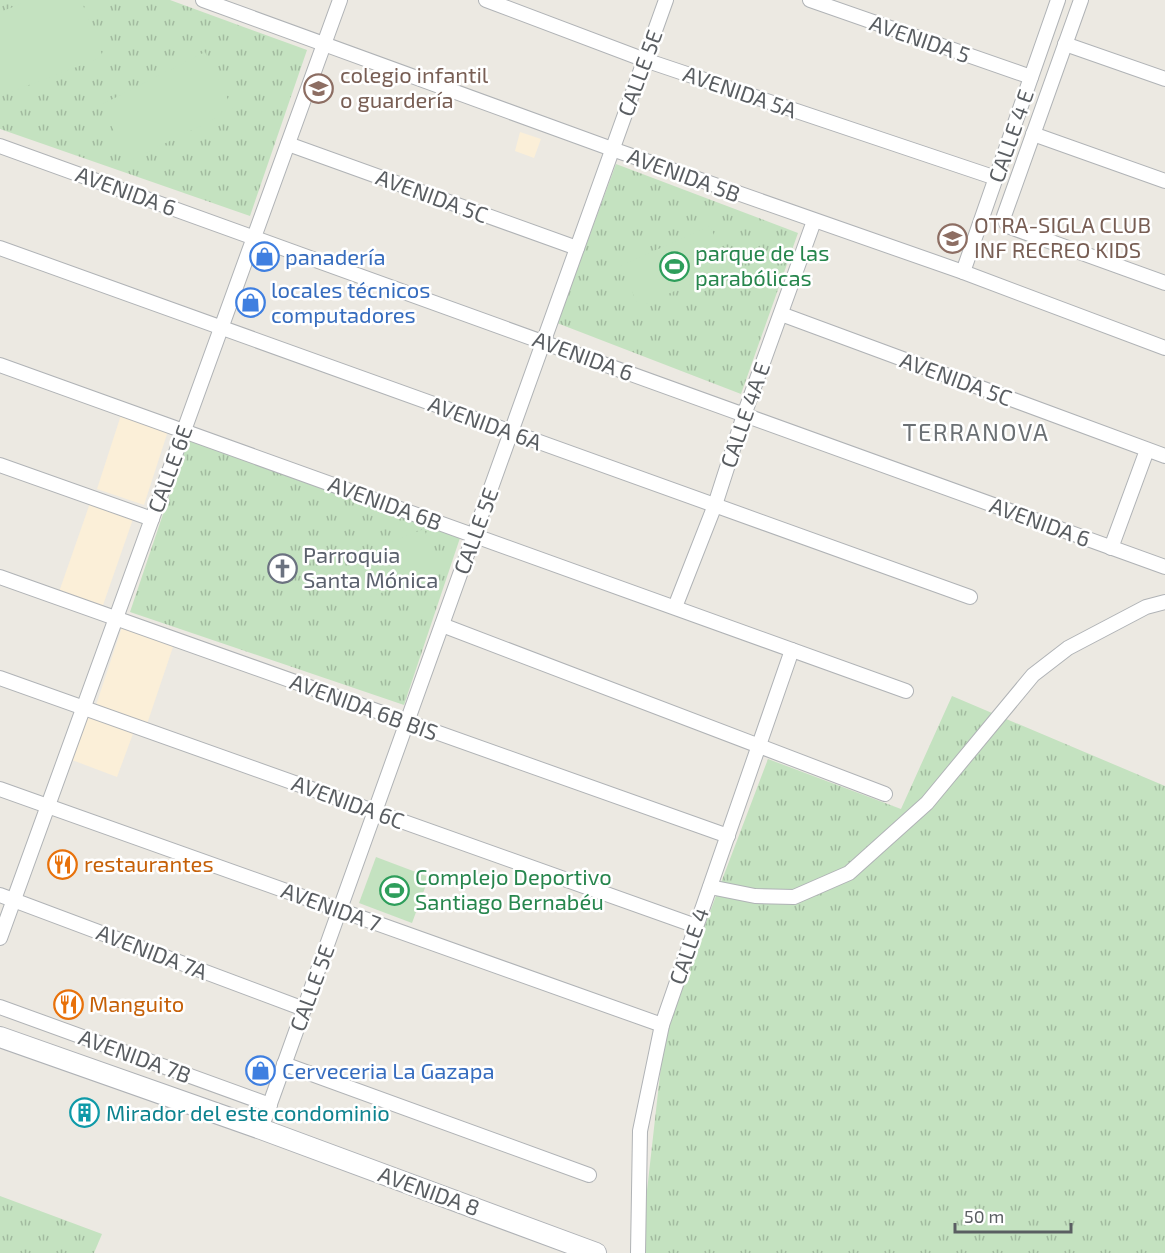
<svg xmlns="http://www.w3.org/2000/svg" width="1165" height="1253" viewBox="0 0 1165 1253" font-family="'Exo 2',sans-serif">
<defs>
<pattern id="grass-tufts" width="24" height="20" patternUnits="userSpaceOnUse" patternTransform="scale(1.5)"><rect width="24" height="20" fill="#c4e2c0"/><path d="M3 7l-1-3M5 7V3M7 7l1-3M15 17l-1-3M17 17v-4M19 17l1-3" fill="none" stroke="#a2ba9f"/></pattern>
</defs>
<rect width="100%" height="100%" fill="#ece9e2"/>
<!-- commercial -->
<g fill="#fbefd8">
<polygon points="520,132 541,139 534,158 515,151"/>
<polygon points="121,415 168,431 144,505 97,489"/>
<polygon points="90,503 133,519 102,608 59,592"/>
<polygon points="123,624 175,641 146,727 95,708"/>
<polygon points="88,715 134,731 117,777 72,760"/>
</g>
<!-- grass -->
<g fill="url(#grass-tufts)">
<polygon points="0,0 170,0 307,50 250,216 0,129"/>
<polygon points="616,164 798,233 741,394 557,323"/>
<polygon points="190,434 461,535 404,705 130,612"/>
<polygon points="952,696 1165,786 1165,1253 640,1253 665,1030 768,759 901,809"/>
<polygon points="0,1196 102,1234 94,1253 0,1253"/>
</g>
<!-- pitch -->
<g fill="#c4e2c0">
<polygon points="31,0 81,0 103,57 0,96 0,12"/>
<polygon points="205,52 233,110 129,161 101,105"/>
<polygon points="710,226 728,267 639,307 620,266"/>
<polygon points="424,529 440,570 363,600 347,559"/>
<polygon points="376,857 429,877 412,923 359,903"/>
</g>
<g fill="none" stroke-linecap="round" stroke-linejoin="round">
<defs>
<g id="street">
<polyline points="203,0 612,149 963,272 1165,348"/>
<polyline points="486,0 645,60 996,178"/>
<polyline points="810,0 1031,77"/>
<polyline points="1081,0 1004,216 1006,223 1010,227 1165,283"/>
<polyline points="1065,44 1165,79"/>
<polyline points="1033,134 1165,181"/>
<polyline points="288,144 577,248"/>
<polyline points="0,146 1165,567"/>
<polyline points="0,248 970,597"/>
<polyline points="963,272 1058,0"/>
<polyline points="781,314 1165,456"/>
<polyline points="0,365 906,691"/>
<polyline points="0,465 152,519"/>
<polyline points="1111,548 1147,450"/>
<polyline points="0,577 728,836"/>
<polyline points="675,607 715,505 744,415 814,221"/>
<polyline points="442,625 885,794"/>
<polyline points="0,678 696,926"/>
<polyline points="0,789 662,1025"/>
<polyline points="710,887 755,896 794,897 849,873 927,803 1033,675 1068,648 1146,607 1165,602"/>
<polyline points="0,895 304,1009"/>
<polyline points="0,938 340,0"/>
<polyline points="0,1007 270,1105"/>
<polyline points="284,1064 589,1175"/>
<polyline points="261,1129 666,0"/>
<polyline points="638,1253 640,1131 662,1025 792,650"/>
</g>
<polyline id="secondary" points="0,1037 261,1129 596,1253"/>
</defs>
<!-- street casing -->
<use href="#street" stroke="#b0b3b6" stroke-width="16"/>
<!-- secondary casing -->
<use href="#secondary" stroke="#afb2b6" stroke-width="22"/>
<!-- street -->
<use href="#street" stroke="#fff" stroke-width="14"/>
<!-- secondary -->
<use href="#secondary" stroke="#fff" stroke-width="20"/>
</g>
<!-- icons -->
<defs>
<symbol id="school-ring" viewBox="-11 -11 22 22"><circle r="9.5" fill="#fff" stroke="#8d6e63" stroke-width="1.5"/><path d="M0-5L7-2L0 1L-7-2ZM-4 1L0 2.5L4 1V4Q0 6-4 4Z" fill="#8d6e63"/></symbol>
<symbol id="shop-ring" viewBox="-11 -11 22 22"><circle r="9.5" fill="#fff" stroke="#3f7fe0" stroke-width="1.5"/><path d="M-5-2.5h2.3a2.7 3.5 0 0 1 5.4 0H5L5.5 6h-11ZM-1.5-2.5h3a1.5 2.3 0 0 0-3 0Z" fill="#3f7fe0"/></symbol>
<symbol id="stadium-ring" viewBox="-11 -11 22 22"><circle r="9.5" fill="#fff" stroke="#2e9e5b" stroke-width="1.5"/><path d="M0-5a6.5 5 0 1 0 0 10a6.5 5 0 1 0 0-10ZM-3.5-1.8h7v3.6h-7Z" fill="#2e9e5b"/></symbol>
<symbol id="church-ring" viewBox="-11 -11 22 22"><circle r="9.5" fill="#fff" stroke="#6b7280" stroke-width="1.5"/><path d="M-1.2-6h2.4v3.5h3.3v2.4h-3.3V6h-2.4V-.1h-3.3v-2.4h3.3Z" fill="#6b7280"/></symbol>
<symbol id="restaurant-ring" viewBox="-11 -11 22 22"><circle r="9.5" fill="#fff" stroke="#e8710a" stroke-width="1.5"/><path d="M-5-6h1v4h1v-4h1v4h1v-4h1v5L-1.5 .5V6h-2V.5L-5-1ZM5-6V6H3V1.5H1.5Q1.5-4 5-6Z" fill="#e8710a"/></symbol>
<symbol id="building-ring" viewBox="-11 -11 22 22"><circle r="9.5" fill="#fff" stroke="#0f9aa8" stroke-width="1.5"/><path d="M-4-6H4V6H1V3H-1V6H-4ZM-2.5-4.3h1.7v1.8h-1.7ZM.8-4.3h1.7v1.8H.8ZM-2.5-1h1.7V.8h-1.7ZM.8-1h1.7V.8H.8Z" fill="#0f9aa8"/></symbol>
</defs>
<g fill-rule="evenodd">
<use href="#school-ring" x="302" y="72" width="33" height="33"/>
<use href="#school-ring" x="936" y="222" width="33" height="33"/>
<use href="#shop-ring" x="248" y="240" width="33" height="33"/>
<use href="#stadium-ring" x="658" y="250" width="33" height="33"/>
<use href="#shop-ring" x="234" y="286" width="33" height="33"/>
<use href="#church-ring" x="266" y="552" width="33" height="33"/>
<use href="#restaurant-ring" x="46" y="848" width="33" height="33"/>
<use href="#stadium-ring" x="378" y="874" width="33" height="33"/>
<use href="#restaurant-ring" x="52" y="988" width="33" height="33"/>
<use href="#shop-ring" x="244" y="1054" width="33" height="33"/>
<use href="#building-ring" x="68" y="1096" width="33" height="33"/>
</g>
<g text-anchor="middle" stroke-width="5" stroke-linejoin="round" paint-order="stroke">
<!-- street labels -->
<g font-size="22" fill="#5a5e62" stroke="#fff">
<text transform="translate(920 39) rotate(19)" y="8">AVENIDA 5</text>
<text transform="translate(640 73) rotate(-70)" y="8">CALLE 5E</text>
<text transform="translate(740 92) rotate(19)" y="8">AVENIDA 5A</text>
<text transform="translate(1011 136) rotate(-71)" y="8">CALLE 4 E</text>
<text transform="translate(684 175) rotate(20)" y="8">AVENIDA 5B</text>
<text transform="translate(126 191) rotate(20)" y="8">AVENIDA 6</text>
<text transform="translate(432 196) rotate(20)" y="8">AVENIDA 5C</text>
<text transform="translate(583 356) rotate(20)" y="8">AVENIDA 6</text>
<text transform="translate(956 379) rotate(20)" y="8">AVENIDA 5C</text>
<text transform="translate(745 415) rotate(-71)" y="8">CALLE 4A E</text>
<text transform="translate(485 423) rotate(20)" y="8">AVENIDA 6A</text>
<text transform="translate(170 469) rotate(-70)" y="8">CALLE 6E</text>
<text transform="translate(385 503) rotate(20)" y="8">AVENIDA 6B</text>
<text transform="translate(1040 522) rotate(20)" y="8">AVENIDA 6</text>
<text transform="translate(476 531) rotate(-70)" y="8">CALLE 5E</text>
<text transform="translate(364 707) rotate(20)" y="8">AVENIDA 6B BIS</text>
<text transform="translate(348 802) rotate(20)" y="8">AVENIDA 6C</text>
<text transform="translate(331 907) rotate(20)" y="8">AVENIDA 7</text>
<text transform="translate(689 946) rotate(-71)" y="8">CALLE 4</text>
<text transform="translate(152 952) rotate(21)" y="8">AVENIDA 7A</text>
<text transform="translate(312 988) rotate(-70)" y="8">CALLE 5E</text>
<text transform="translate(135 1056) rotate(20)" y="8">AVENIDA 7B</text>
<text transform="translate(429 1191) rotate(20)" y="8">AVENIDA 8</text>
</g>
<!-- education labels -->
<g font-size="22" fill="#785e54" stroke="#fff" text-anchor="start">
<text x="340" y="83">colegio infantil<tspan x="340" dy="25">o guardería</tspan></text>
<text x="974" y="233">OTRA-SIGLA CLUB<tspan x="974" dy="25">INF RECREO KIDS</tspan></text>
</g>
<!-- leisure labels -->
<g font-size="22" fill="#27864d" stroke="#fff" text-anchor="start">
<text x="695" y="261">parque de las<tspan x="695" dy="25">parabólicas</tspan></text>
<text x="415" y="885">Complejo Deportivo<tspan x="415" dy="25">Santiago Bernabéu</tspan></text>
</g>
<!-- shop labels -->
<g font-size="22" fill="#366cbe" stroke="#fff" text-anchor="start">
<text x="285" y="265">panadería</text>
<text x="271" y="298">locales técnicos<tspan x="271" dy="25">computadores</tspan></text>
<text x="282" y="1079">Cerveceria La Gazapa</text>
</g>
<!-- worship labels -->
<g font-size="22" fill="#5b616d" stroke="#fff" text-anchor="start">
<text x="303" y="563">Parroquia<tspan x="303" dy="25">Santa Mónica</tspan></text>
</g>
<!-- food labels -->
<g font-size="22" fill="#c56008" stroke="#fff" text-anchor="start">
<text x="84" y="872">restaurantes</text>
<text x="89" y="1012">Manguito</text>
</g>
<!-- culture labels -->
<g font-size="22" fill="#0d838f" stroke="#fff" text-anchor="start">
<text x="106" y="1121">Mirador del este condominio</text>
</g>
<!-- neighbourhood labels -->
<g font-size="24" letter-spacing="1.5" fill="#6b7074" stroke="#fff">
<text x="976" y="441">TERRANOVA</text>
</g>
</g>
<!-- scale -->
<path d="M955 1223v9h116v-9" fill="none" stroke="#5a5e62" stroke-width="3"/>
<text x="964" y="1223" font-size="18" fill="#5a5e62" stroke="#ffffff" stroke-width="4.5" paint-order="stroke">50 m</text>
</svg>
